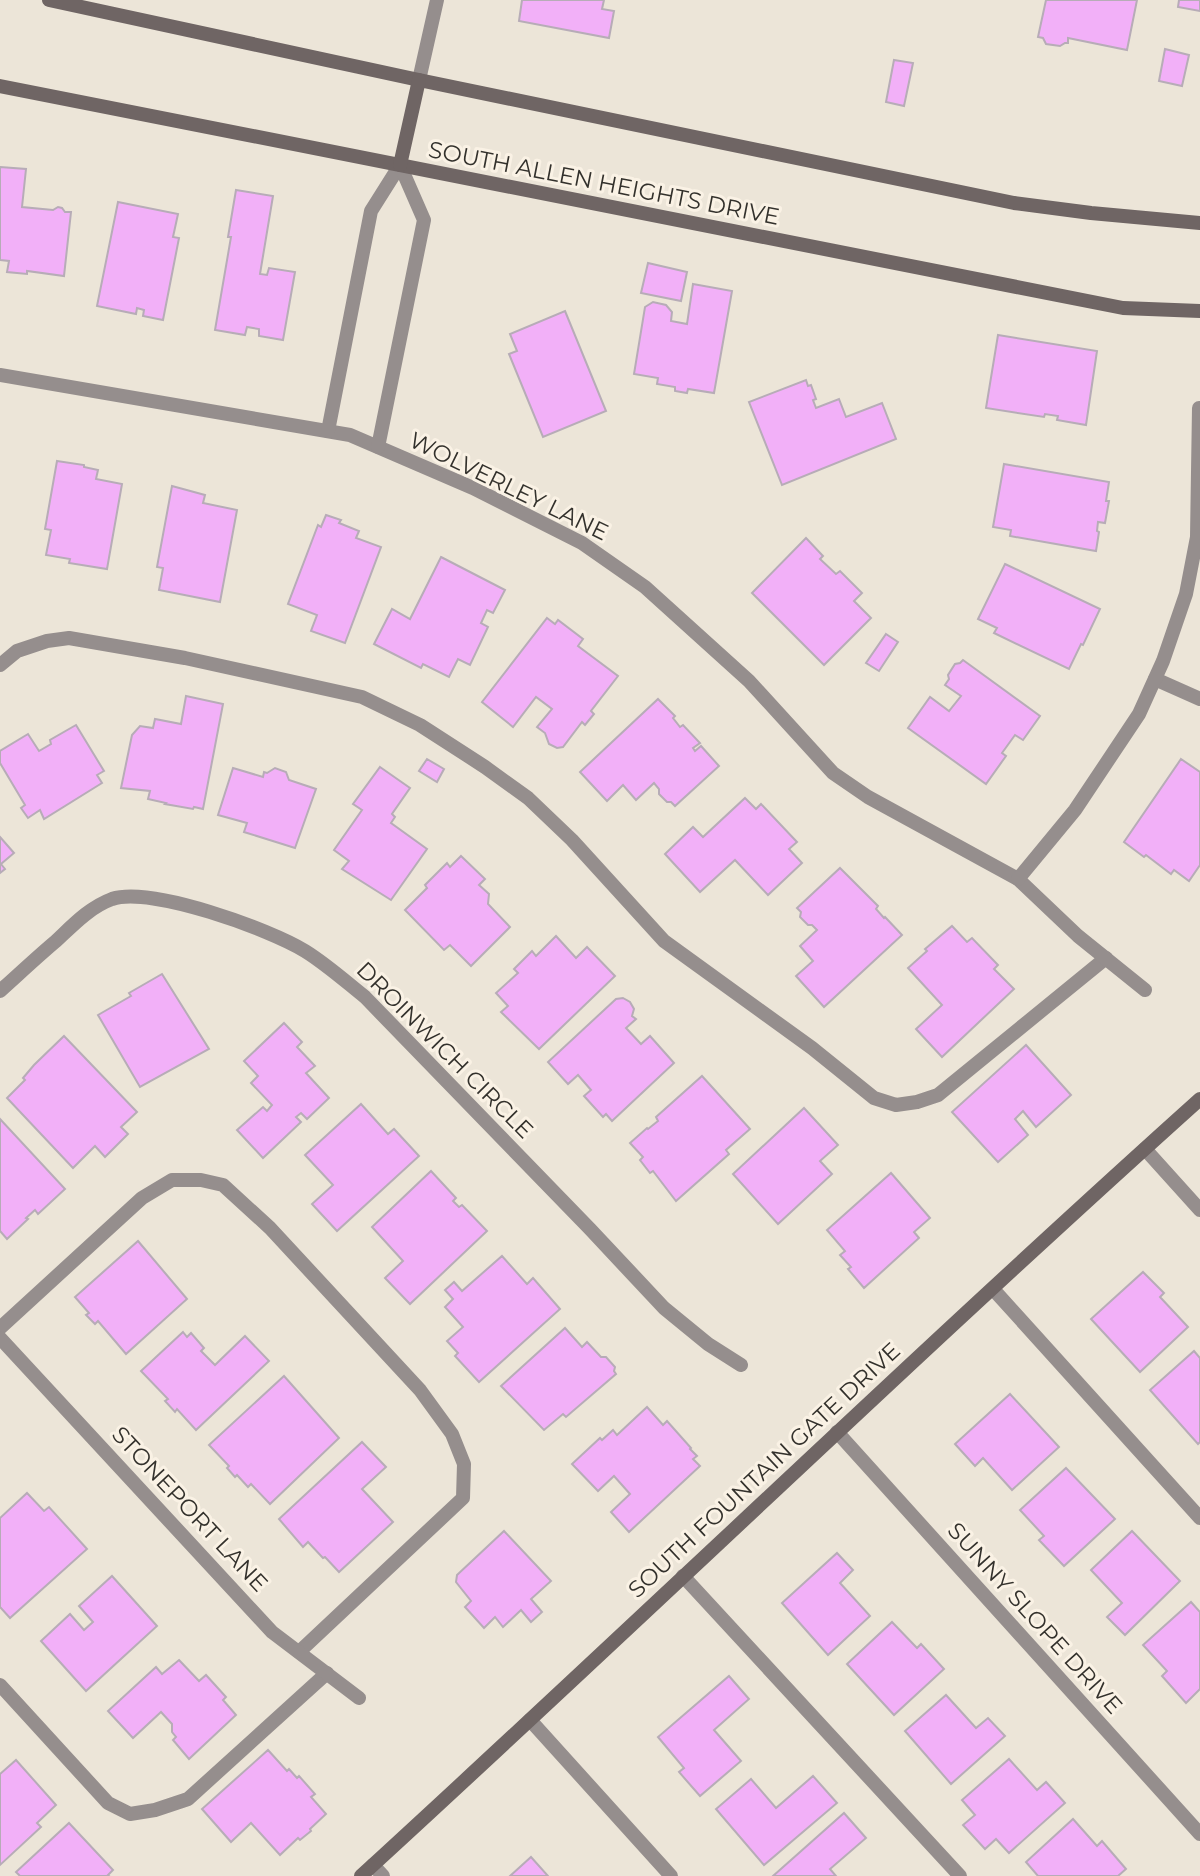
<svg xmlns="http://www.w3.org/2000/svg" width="1200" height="1876" viewBox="0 0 1200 1876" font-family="Montserrat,sans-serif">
<rect width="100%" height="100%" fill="#ece5d8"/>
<!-- building -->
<g fill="#f2b0f8" stroke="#b7acb7" stroke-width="2">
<polygon points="522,0 604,0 602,9 614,11 609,38 519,21"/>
<polygon points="1046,0 1137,0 1127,50 1068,38 1068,43 1065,43 1060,46 1046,44 1043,38 1038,37"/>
<polygon points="1179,0 1200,0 1200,11 1178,7"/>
<polygon points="1165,49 1189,55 1182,86 1159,81"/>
<polygon points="894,60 913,63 904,106 886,102"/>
<polygon points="0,167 26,169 22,207 53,210 58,207 62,208 65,212 71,212 64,276 27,271 27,274 7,272 9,261 0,260"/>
<polygon points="236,190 273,196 260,274 267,275 269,268 295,272 283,340 259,336 259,329 247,327 245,335 215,330 231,237 228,237"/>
<polygon points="118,202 178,214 173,237 179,238 163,320 143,316 144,310 137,308 136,314 97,306"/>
<polygon points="648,263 687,272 681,301 641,293"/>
<polygon points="693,284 732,291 714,393 688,389 687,393 675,391 675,387 657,384 658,378 634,374 645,307 653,302 666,305 672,312 671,321 687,324"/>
<polygon points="565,311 606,411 543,437 509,354 517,351 510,334"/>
<polygon points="998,335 1097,351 1086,425 1057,420 1058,416 1045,414 1044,417 986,408"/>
<polygon points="806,380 808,386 811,385 816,399 813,400 816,408 839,399 846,417 882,403 896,439 782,485 749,402"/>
<polygon points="57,461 84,465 84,467 98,470 96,479 122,484 107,569 69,563 70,559 46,555 51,530 45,529"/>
<polygon points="1004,464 1109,482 1106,501 1109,501 1105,523 1098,522 1097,531 1099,532 1096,551 1010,536 1011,530 993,527"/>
<polygon points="172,486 205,495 203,503 237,510 220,602 159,590 163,568 157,567"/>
<polygon points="326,515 341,520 339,523 359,531 356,538 381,547 345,643 311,631 317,615 288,604 318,525 321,527"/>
<polygon points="806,538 823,556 820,559 836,574 840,571 862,593 854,601 871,618 824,665 752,593"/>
<polygon points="441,557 505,590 493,613 487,610 481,623 488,627 470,665 458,659 449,677 423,664 421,668 374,644 392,609 410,619"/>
<polygon points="1005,564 1100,609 1083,645 1081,644 1069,669 994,633 997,628 978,619"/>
<polygon points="547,618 555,624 558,620 583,639 578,646 618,676 591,711 594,714 585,725 582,722 563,747 557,748 549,744 545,733 537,727 552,709 536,697 513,727 482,702"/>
<polygon points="886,634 898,642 879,671 866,663"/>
<polygon points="963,660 1040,716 1023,740 1015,735 1002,753 1006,756 986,784 908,728 930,697 949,711 961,696 945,685 949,679 948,675 955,664 960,663"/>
<polygon points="186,696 223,704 203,809 194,807 193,809 165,804 166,803 148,799 150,791 121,788 132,735 140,726 153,728 155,719 181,724"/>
<polygon points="658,699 675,716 673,718 680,727 683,725 700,743 693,748 695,751 701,746 719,766 675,806 671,802 667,802 659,794 659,789 654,783 636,800 623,785 607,801 580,772"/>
<polygon points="76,725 104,771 97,775 102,783 44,819 40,810 28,818 21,808 25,805 0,763 0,751 28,734 39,751 51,744 50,740"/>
<polygon points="427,759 444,769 437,782 419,771"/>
<polygon points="1181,759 1200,772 1200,865 1189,881 1174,870 1171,874 1146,855 1144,857 1124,842"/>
<polygon points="380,767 410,788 392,814 395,817 391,823 427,849 391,900 342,869 349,861 334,850 362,810 353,804"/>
<polygon points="233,768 263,777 264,772 267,773 275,768 286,772 289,780 316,789 295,848 244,832 247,823 218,815"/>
<polygon points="745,798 756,809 761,804 797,842 789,849 802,863 768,895 735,860 700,892 665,854 693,827 703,837"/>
<polygon points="0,837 14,853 1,864 5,869 0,873"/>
<polygon points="461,856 485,879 479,885 489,894 488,904 510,927 471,966 450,945 444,950 405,910 427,888 425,885 447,863 450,867"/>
<polygon points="840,868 878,906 876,909 884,918 885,917 902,935 824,1007 796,976 813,961 800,946 817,930 812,925 808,925 800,917 801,912 797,908"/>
<polygon points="952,926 967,942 972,938 998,965 994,969 1014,989 942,1057 916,1029 942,1005 908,968 927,951 925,949"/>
<polygon points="556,936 576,958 587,947 615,976 539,1049 501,1012 508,1006 496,993 518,973 514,969 532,951 536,956"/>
<polygon points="162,974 209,1049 140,1087 98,1015 131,996 129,993"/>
<polygon points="623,998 630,1002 634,1009 632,1016 636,1019 626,1028 641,1044 650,1036 674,1063 612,1121 606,1114 603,1117 584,1096 591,1090 578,1075 568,1084 548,1062 616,999"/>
<polygon points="284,1023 302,1042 297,1047 315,1066 306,1073 329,1098 307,1119 301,1113 296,1117 301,1122 263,1158 237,1130 263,1107 267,1111 272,1105 251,1083 258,1076 244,1061"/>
<polygon points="64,1036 137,1112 121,1127 128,1134 105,1157 95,1146 73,1168 7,1098 25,1080 23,1078 34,1065"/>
<polygon points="1026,1045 1071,1095 1036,1127 1023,1111 1015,1119 1028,1135 998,1162 952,1112"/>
<polygon points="702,1076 750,1129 726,1150 729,1154 676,1201 653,1171 650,1173 640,1160 643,1157 630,1143 647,1128 648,1129 658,1121 656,1117"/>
<polygon points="361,1104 388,1134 394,1129 419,1156 337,1231 312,1204 333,1185 305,1155"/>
<polygon points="804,1108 838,1145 820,1161 832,1174 778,1224 733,1174"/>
<polygon points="0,1119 65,1189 38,1214 35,1210 26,1218 28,1219 7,1239 0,1231"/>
<polygon points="431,1171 456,1198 453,1201 459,1207 462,1205 487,1231 410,1304 385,1278 403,1261 372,1227"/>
<polygon points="891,1173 930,1218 914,1232 919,1238 864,1288 848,1269 851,1267 840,1255 845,1251 827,1230"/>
<polygon points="138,1241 187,1299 126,1354 98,1321 95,1324 86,1315 89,1313 75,1297"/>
<polygon points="502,1256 527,1284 533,1278 560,1309 479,1382 455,1356 458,1353 447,1341 463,1327 445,1307 453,1299 445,1290 454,1282 462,1291"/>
<polygon points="1143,1272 1164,1293 1160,1297 1188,1327 1140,1372 1091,1319"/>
<polygon points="565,1328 582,1347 587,1342 601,1357 606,1357 615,1367 614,1371 616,1374 566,1417 563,1414 544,1430 501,1386"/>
<polygon points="183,1332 187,1337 191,1333 204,1348 201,1351 215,1365 245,1336 269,1361 196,1430 177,1409 175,1412 165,1401 168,1399 141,1371"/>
<polygon points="1194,1351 1200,1358 1200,1442 1198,1444 1150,1390"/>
<polygon points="284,1376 339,1438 270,1504 251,1484 248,1487 237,1475 235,1477 227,1468 229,1466 209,1445"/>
<polygon points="1010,1394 1059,1447 1012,1490 983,1458 975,1466 955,1444"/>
<polygon points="647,1407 663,1425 667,1421 691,1448 690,1449 697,1456 693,1459 700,1466 629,1532 611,1512 630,1494 614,1476 598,1491 572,1464 600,1438 602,1440 613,1430 617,1435"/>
<polygon points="362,1442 386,1467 362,1489 393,1522 339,1572 325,1557 323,1558 308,1542 303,1547 279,1519"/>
<polygon points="1066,1468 1115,1519 1064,1566 1039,1540 1044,1536 1020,1510"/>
<polygon points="27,1493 44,1511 49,1507 87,1549 10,1618 0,1607 0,1518"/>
<polygon points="504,1531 551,1581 531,1599 542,1612 531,1622 521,1610 503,1627 495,1617 484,1628 465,1607 471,1601 456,1582 457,1575"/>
<polygon points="1132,1531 1180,1581 1125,1635 1107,1617 1122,1603 1091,1570"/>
<polygon points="837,1553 853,1570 840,1583 870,1616 828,1655 782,1603"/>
<polygon points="112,1576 157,1626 86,1691 41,1641 70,1614 84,1630 93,1622 79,1606"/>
<polygon points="1191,1602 1200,1612 1200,1689 1186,1703 1162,1676 1167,1671 1143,1645"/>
<polygon points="892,1622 917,1648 921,1644 944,1669 894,1715 847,1664"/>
<polygon points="179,1660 199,1681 206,1675 226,1697 223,1700 236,1715 189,1759 173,1740 176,1737 172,1732 172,1724 161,1712 133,1738 108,1711 156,1667 162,1674"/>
<polygon points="729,1676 749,1699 714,1730 741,1761 700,1796 679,1772 684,1768 658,1737"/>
<polygon points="946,1695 976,1728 988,1718 1005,1736 951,1784 905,1731"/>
<polygon points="268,1750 287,1771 289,1769 297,1778 299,1776 315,1794 311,1797 326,1814 310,1829 311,1831 300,1840 298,1838 280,1855 251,1823 231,1842 202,1809"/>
<polygon points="1009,1759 1037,1790 1046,1782 1065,1803 1009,1853 996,1839 985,1849 963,1825 975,1815 962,1800"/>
<polygon points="16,1760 56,1805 37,1823 41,1827 0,1865 0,1774"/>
<polygon points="813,1776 837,1803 764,1865 716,1809 751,1779 776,1808"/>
<polygon points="844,1813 866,1838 830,1869 836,1876 773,1876"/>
<polygon points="1073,1819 1097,1846 1102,1841 1126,1869 1118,1876 1038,1876 1026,1862"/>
<polygon points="69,1823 113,1870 108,1875 109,1876 20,1876 16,1872"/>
<polygon points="531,1857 548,1876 510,1876"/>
</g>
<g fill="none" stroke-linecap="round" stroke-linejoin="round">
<!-- lane -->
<g stroke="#958e8d" stroke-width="14">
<polyline points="0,665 17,651 47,641 69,638 185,658 362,697 420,725 485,767 528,798 572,840 664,941 812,1048 874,1098 896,1105 917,1102 938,1095 1106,958"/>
<polyline points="1155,679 1200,699"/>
<polyline points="993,1289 1200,1518"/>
<polyline points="0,1328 142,1198 172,1180 201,1180 223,1185 270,1228 420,1390 452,1434 464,1464 463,1498 299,1652"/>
<polyline points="683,1576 960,1876"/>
<polyline points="0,1685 108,1803 130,1814 155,1810 188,1799 327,1673"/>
<polyline points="373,1865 383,1876"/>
</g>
<!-- street -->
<g stroke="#958e8d" stroke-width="14">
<polyline points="419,80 437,0"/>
<polyline points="0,375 350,435 473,488 582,543 645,587 749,681 833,773 868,797 1018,879 1078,936 1145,990"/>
<polyline points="328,431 371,211 400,165"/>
<polyline points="378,447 424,220 400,165"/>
<polyline points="1018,879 1075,810 1139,714 1163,661 1186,594 1197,537 1199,408"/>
<path d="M0 991C19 974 37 957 56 941 73 925 90 907 112 899 151 886 269 929 305 951 326 964 345 981 365 997L590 1229 664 1308 708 1344 741 1365"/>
<polyline points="1145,1149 1200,1210"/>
<polyline points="0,1338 272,1632 359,1698"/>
<polyline points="837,1432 1200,1834"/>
<polyline points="530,1720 671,1876"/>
</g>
<!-- secondary -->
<g stroke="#6f6564" stroke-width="14">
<polyline points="49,0 419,80 1014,203 1091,213 1200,223"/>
<polyline points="0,86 1123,308 1200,311"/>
<polyline points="400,165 419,80"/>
<path d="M361 1876C642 1619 916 1354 1200 1099"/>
</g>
</g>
<g text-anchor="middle" stroke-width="6" stroke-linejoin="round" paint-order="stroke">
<!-- street labels -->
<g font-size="23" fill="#33312c" stroke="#faf2e5">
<text transform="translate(604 183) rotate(11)" y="8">SOUTH ALLEN HEIGHTS DRIVE</text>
<text transform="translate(509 486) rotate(26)" y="8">WOLVERLEY LANE</text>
<text transform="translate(445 1050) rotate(45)" y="8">DROINWICH CIRCLE</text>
<text transform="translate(764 1470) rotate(-43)" y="8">SOUTH FOUNTAIN GATE DRIVE</text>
<text transform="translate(190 1509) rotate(47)" y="8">STONEPORT LANE</text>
<text transform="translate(1035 1618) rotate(48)" y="8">SUNNY SLOPE DRIVE</text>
</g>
</g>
</svg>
